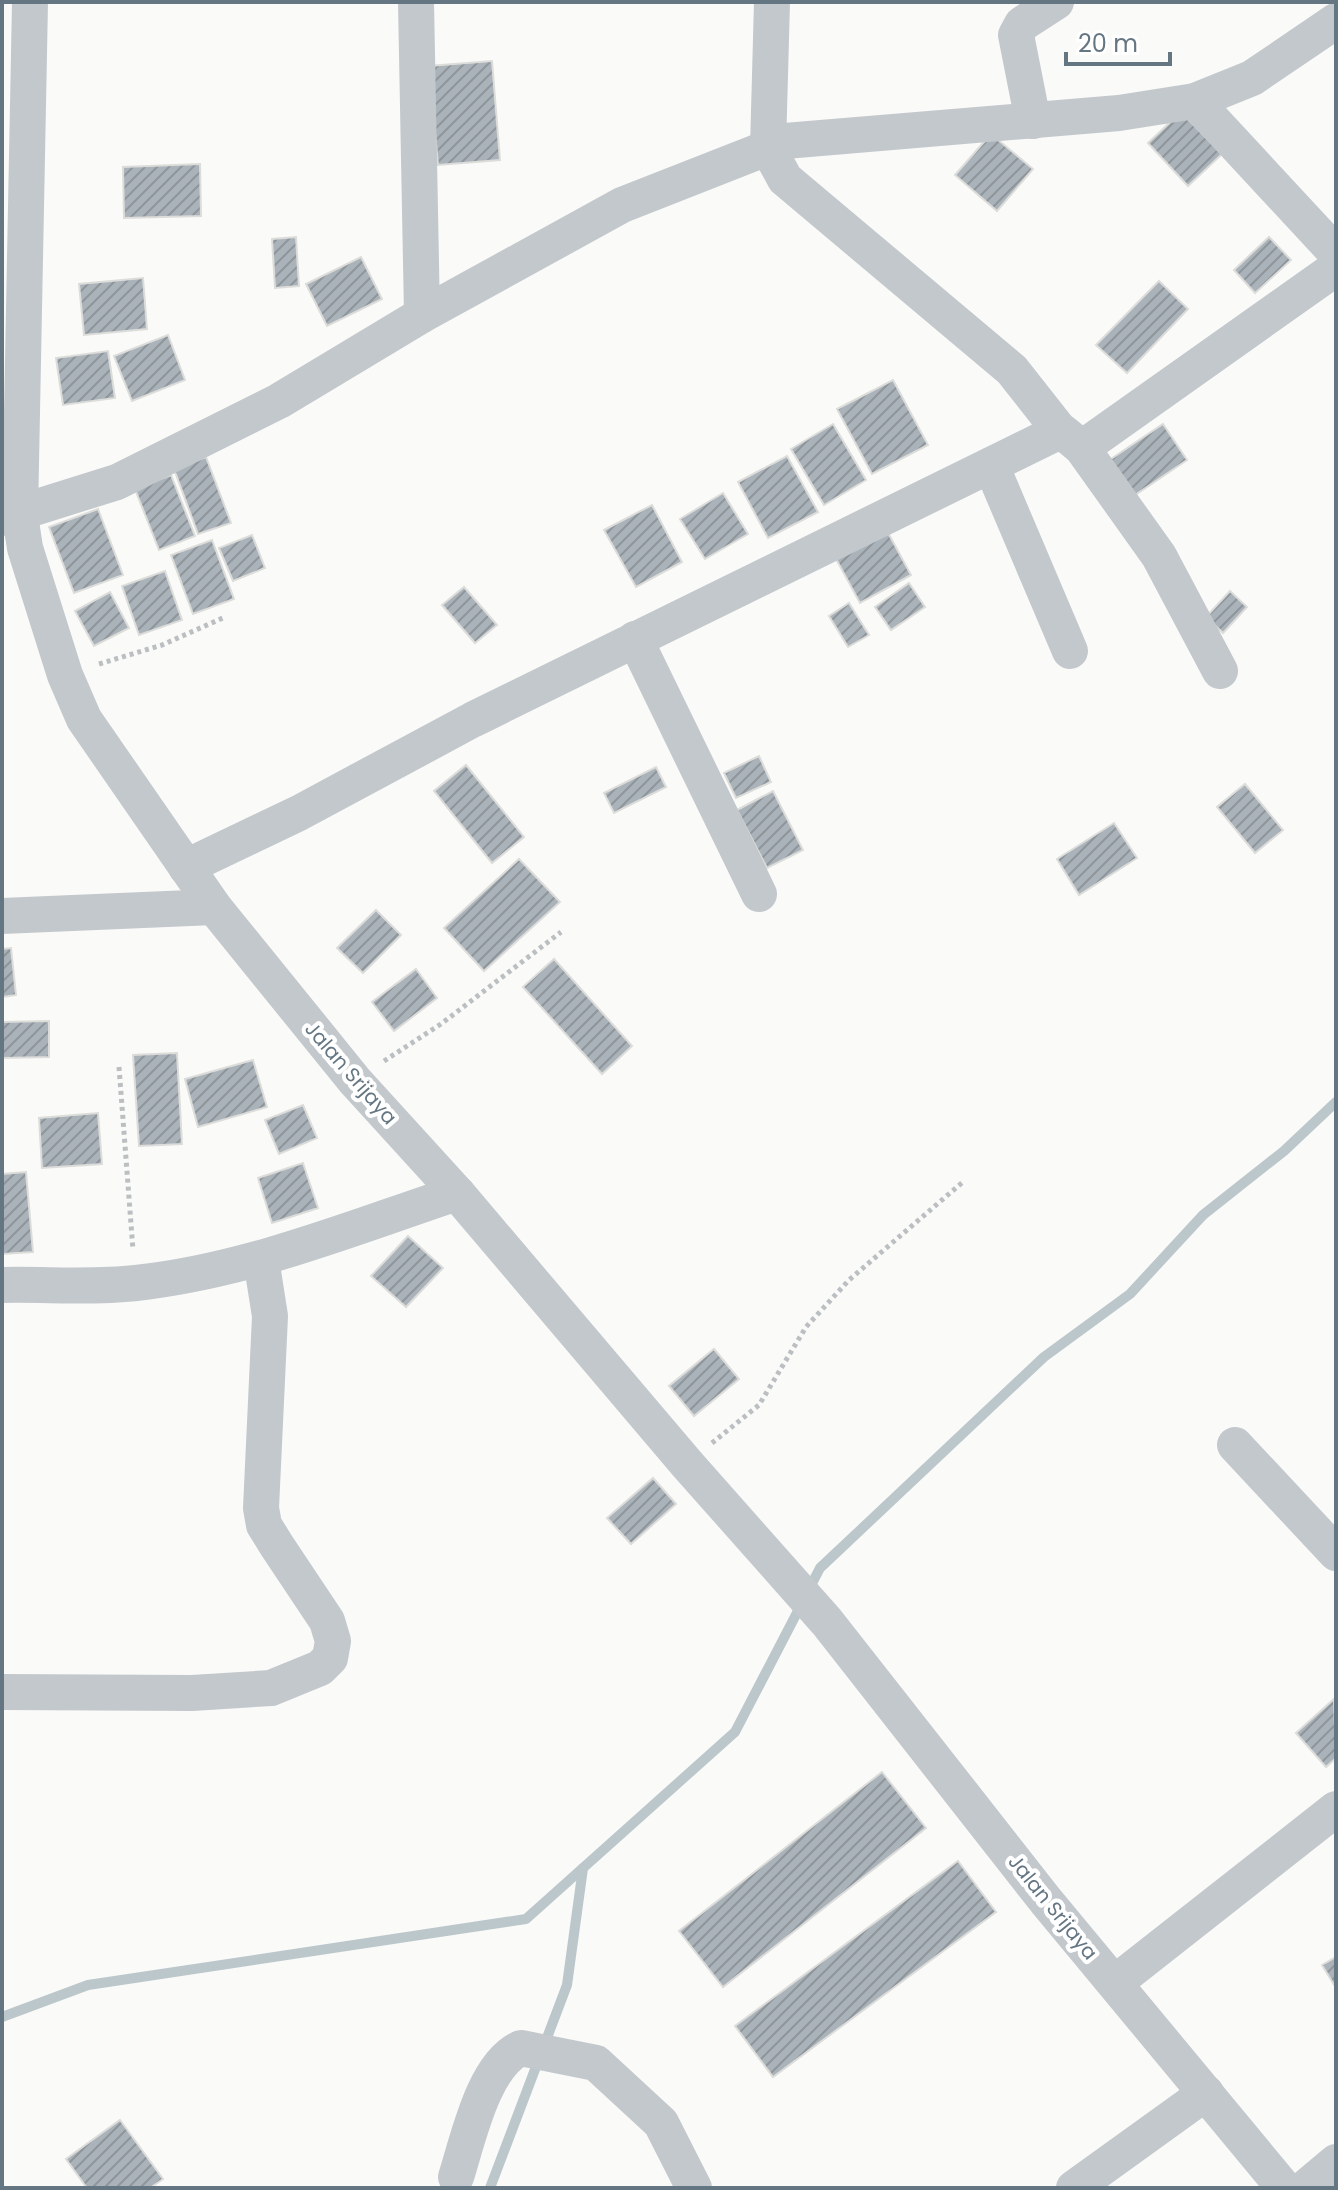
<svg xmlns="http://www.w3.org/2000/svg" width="1338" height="2190" viewBox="0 0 1338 2190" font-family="Poppins,sans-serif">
<defs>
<pattern id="building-hatch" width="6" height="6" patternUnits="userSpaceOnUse" patternTransform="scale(2)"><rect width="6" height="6" fill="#aab3b9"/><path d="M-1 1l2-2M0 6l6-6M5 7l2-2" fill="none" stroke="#8e969c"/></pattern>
</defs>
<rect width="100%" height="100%" fill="#fafaf8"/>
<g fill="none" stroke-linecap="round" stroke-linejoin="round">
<!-- stream -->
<g stroke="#bbc7cb" stroke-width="10">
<polyline points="808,1591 820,1568 1044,1357 1130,1294 1203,1215 1284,1151 1336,1102"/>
<polyline points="2,2017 88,1985 526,1919 735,1732 801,1605"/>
<polyline points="490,2188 567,1985 583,1868"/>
</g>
</g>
<!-- building -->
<g fill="url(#building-hatch)" stroke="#dcdcda" stroke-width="2">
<polygon points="492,61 500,160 438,165 429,66"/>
<polygon points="1181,112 1222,154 1188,186 1148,143"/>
<polygon points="991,134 1033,169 997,211 955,175"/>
<polygon points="200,164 201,216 124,218 123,167"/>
<polygon points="296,237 299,286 275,288 272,239"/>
<polygon points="1269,237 1291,260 1255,293 1234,270"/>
<polygon points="361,257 382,299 327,326 306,284"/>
<polygon points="143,278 147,329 84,335 79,284"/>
<polygon points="1159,281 1188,309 1127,373 1096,345"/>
<polygon points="168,335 185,380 132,401 114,356"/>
<polygon points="108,351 115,398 63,405 56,358"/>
<polygon points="893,380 928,445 872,474 837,409"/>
<polygon points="833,424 866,480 824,505 791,449"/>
<polygon points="1163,424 1187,460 1132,497 1108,461"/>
<polygon points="787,456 818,512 768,538 738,482"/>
<polygon points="206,457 231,523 198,534 174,469"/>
<polygon points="171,475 195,536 159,550 135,489"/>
<polygon points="723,493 748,534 705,559 680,519"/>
<polygon points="652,505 682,562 636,587 604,530"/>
<polygon points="98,509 123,575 74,593 49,527"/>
<polygon points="886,529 911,575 860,603 835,557"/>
<polygon points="252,535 265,568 233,581 219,548"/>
<polygon points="212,540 234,599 193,614 171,555"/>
<polygon points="165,571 182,620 139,635 122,586"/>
<polygon points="909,583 925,607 891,630 875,607"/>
<polygon points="464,587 497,625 475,643 442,605"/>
<polygon points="1230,591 1247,607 1223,633 1206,617"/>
<polygon points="110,592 129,628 94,646 75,611"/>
<polygon points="849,603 869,635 848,647 829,616"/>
<polygon points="759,756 771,782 736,798 724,773"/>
<polygon points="466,765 524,837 492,863 434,791"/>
<polygon points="656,767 666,787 614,813 604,793"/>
<polygon points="1245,784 1283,830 1255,853 1217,807"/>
<polygon points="773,791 803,850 767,868 737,810"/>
<polygon points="1114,823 1137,858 1079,895 1057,859"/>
<polygon points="519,859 560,902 484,971 444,928"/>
<polygon points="376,910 401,935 363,973 337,948"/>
<polygon points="11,948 16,995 2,997 2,949"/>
<polygon points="554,959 632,1046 602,1074 523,987"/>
<polygon points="416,969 437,998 394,1031 372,1002"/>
<polygon points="49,1021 49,1057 2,1058 2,1022"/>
<polygon points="177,1053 182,1144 139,1146 133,1055"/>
<polygon points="253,1060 267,1107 198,1127 185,1079"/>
<polygon points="303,1105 317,1138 279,1154 265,1120"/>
<polygon points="98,1113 102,1164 42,1168 39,1118"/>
<polygon points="303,1163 318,1208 272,1223 258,1178"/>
<polygon points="26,1172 33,1252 2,1254 2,1174"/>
<polygon points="408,1236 443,1268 406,1307 371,1276"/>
<polygon points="714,1349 739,1379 694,1416 669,1386"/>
<polygon points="653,1478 676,1504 631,1544 607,1518"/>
<polygon points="1334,1699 1336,1758 1326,1767 1296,1733"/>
<polygon points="882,1772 926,1828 723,1987 679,1931"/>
<polygon points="958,1861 996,1912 773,2077 735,2026"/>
<polygon points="1336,1957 1336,1988 1322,1965"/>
<polygon points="120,2120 163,2179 150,2188 87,2188 66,2159"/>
</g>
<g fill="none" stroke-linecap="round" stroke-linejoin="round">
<!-- path -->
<g stroke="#bbbfc2" stroke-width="5" stroke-dasharray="4 4" stroke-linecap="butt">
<polyline points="99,664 162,645 225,617"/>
<polyline points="384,1061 441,1024 561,932"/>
<polyline points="119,1067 133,1250"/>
<polyline points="712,1443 759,1405 806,1327 849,1280 964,1181"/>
</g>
<!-- street -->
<g stroke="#c3c8cc" stroke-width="36">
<polyline points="30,2 20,515 25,548 65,675 84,719 214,907 355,1081 457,1193 687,1464 827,1622 1046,1901 1284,2188"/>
<polyline points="416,2 422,315"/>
<polyline points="1195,101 1336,253"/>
<polyline points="1033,121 1016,35 1022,24 1056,2"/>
<polyline points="1064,433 1082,448 1159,556 1220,671"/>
<polyline points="1082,448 1336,268"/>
<polyline points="991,465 1070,651"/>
<polyline points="2,518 117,482 279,401 422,315 622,205 785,141 1119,113 1195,101 1252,78 1336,21"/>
<polyline points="635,639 759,894"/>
<polyline points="186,867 299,813 472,720 1060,431 1012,370 785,179 768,148 772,2"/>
<polyline points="2,916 214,907"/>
<path d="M2 1285C46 1284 92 1288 136 1283 247 1271 352 1228 457 1193"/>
<polyline points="1235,1445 1336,1553"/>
<polyline points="2,1692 192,1693 271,1688 320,1668 330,1658 333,1641 327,1621 277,1546 264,1525 261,1508 270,1316 261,1259"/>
<polyline points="1116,1982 1336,1809"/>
<path d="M456 2177C468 2140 483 2065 521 2048L596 2063 661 2123 694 2188"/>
<polyline points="1074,2188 1206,2093"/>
<polyline points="1305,2188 1336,2162"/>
</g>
</g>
<g text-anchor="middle" stroke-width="8" stroke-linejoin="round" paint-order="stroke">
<!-- street labels -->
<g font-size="20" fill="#657683" stroke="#fff">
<text transform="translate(351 1073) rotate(49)" y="7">Jalan Srijaya</text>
<text transform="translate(1053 1907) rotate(51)" y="7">Jalan Srijaya</text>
</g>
</g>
<!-- border -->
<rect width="1338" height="2190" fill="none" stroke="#657683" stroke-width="8"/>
<!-- scale -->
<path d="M1066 52v12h104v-12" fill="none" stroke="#657683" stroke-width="4"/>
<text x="1078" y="52" font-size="24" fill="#657683" stroke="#ffffff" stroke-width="6" paint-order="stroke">20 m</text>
</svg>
